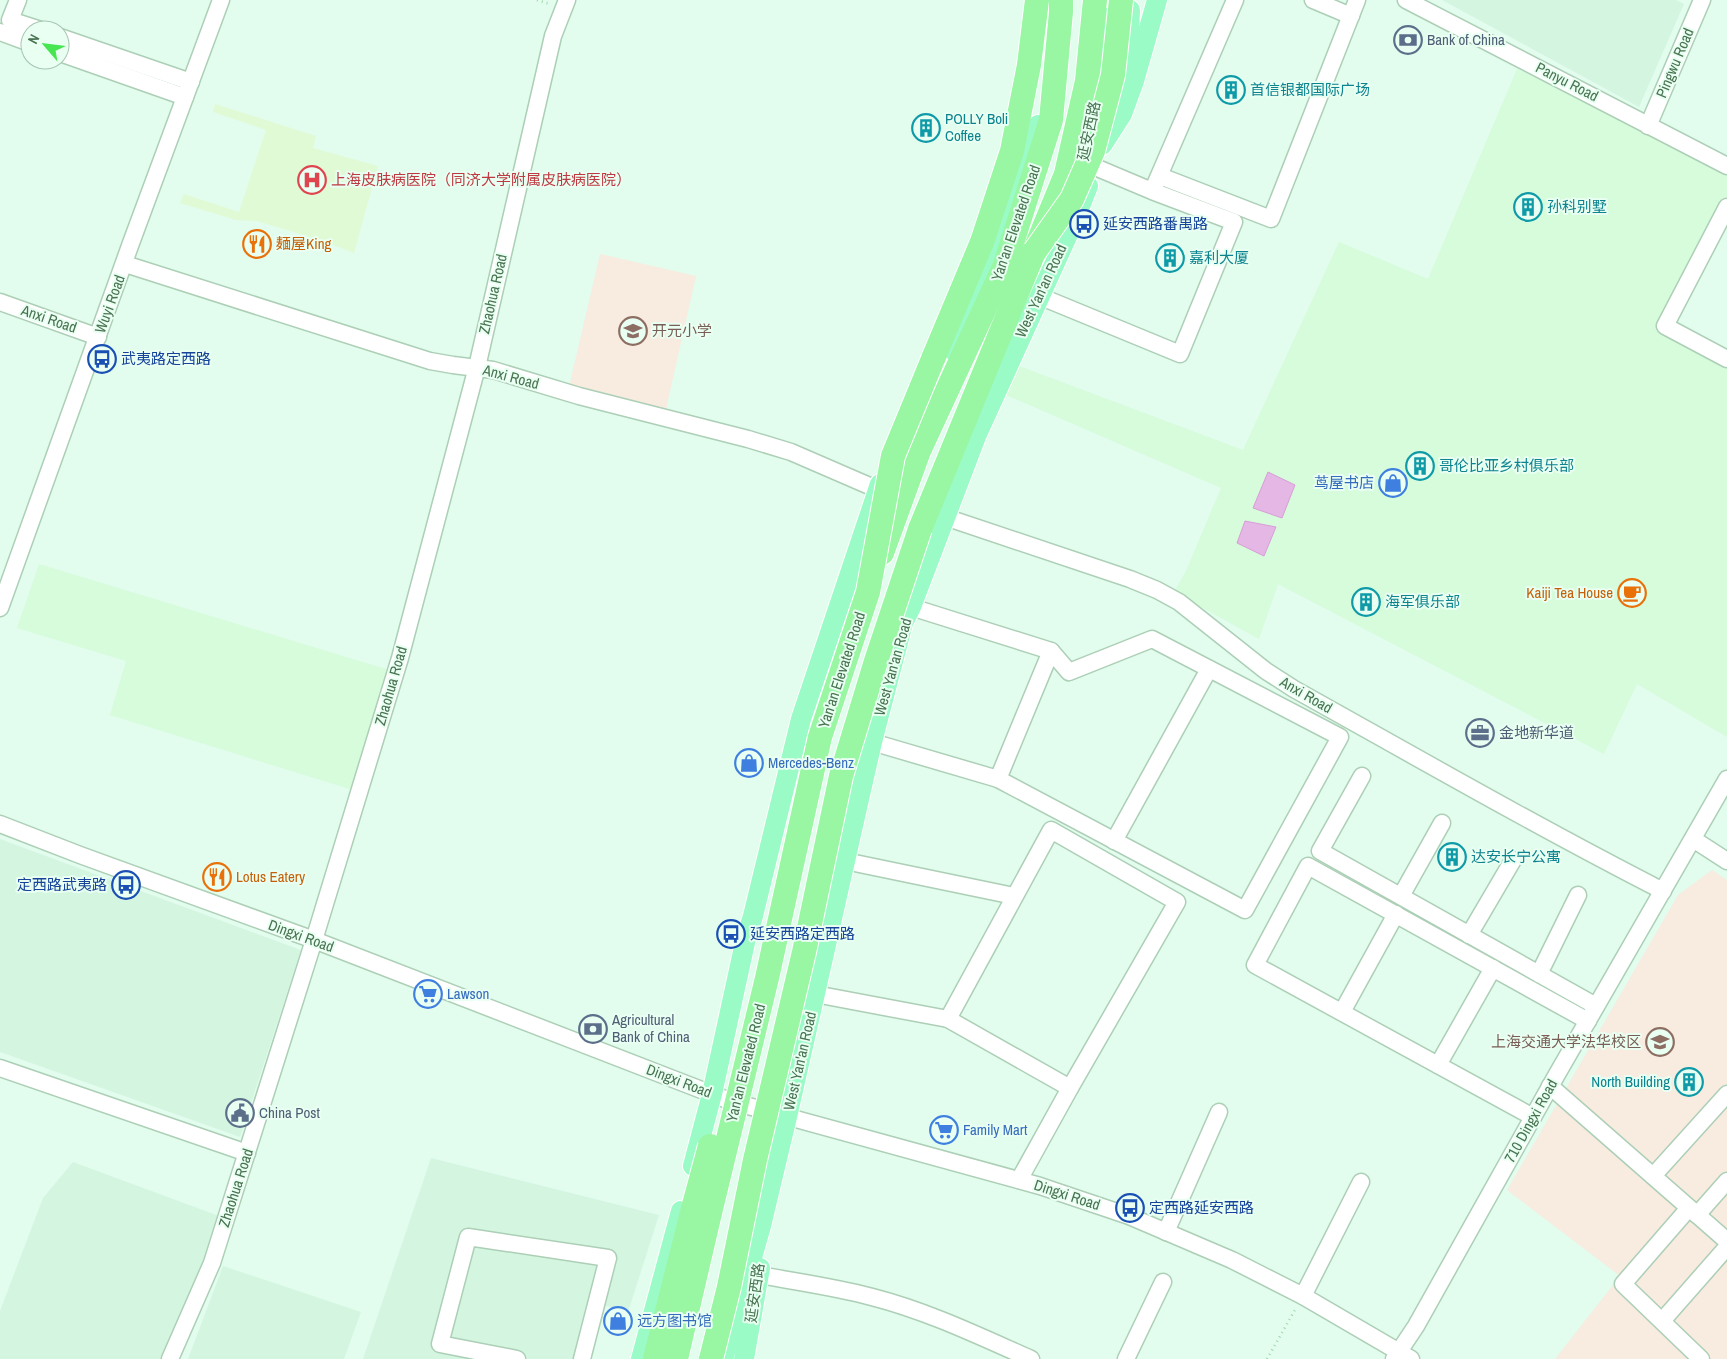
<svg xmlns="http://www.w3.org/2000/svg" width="1727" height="1359" viewBox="0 0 1727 1359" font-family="'Archivo Narrow','Noto Sans SC',sans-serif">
<rect width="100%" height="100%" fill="#e2fcee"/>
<!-- residential -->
<g fill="#d4f6e1">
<polygon points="1442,0 1676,0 1684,4 1639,107"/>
<polygon points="0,839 301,950 240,1137 0,1052"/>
<polygon points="431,1158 659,1215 628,1312 606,1306 589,1359 363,1359"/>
<polygon points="73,1162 219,1216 203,1264 162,1359 0,1359 0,1311 43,1198"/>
<polygon points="223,1266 361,1312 344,1359 188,1359"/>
</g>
<!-- commercial -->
<g fill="#d6fcdb">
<polygon points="1517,69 1727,167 1727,207 1666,326 1727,359 1727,737 1637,684 1604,754 1278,584 1259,639 1174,592 1186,571 1221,488 1006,395 1019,366 1243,450 1339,242 1428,279"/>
<polygon points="39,564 389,670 353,790 110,715 126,661 17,628"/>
</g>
<!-- education -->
<g fill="#f8ebdf">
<polygon points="600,254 696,276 666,409 569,387"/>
<polygon points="1712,870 1727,880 1727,1359 1555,1359 1620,1276 1507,1190 1678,895"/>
</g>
<!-- medical -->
<polygon fill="#e0fad5" points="215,104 316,136 313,148 378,166 354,253 323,241 257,221 236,220 180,203 184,194 239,212 266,130 213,112"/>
<!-- water -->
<g fill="#e4b7e5" stroke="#d79dd7">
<polygon points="1268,472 1295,485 1282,518 1253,508"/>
<polygon points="1245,521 1276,527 1264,556 1237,543"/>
</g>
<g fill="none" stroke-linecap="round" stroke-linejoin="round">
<defs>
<g id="minor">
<polyline points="18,0 10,20 41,30"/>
<polyline points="1313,0 1351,16"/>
<polyline points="1406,0 1727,166"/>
<polyline points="0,32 30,43"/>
<polyline points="60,37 191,82"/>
<polyline points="60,53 185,97"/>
<polyline points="1648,126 1702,0"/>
<polyline points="1160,176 1271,219 1357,0"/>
<polyline points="1155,185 1235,0"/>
<polyline points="1727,207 1665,326 1727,359"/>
<polyline points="125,264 430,361 453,365 493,370 579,396 748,439 791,452 888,494"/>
<polyline points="1039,296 1180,354 1234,222 1152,191 1095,167"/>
<polyline points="0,302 98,337"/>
<path d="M945 517 1130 579 1157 590 1179 602 1266 671 1294 689C1416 757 1538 827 1663 891"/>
<polyline points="0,608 131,243 221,0"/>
<polyline points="872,742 998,779 1245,910 1340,737 1152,639 1069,672 1051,651 911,607"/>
<polyline points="1362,776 1320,851 1596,1006"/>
<polyline points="998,779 1051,651"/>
<polyline points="0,824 80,855 314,940 730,1101 1040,1186 1129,1216 1232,1260 1303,1296 1411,1359"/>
<polygon points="1051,830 1177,902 1070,1088 948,1019"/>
<polyline points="1693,839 1727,861"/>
<polyline points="1114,841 1209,669"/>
<polyline points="845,861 1014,896"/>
<polyline points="1401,896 1442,823"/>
<polyline points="1469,935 1513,860"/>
<polyline points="1539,974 1578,895"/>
<polyline points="815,994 948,1019"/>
<polyline points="1342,1012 1396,914"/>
<polyline points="1438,1065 1493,968"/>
<polyline points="0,1068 247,1153"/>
<polyline points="1550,1086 1727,1241"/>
<polyline points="1533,1117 1255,965 1308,866 1588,1021"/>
<polyline points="1653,1176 1727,1094"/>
<polyline points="1019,1180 1070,1088"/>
<polyline points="1689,1208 1623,1284 1701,1359"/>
<polyline points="1697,1215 1727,1181"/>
<polyline points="1166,1232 1219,1112"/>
<path d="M760 1275C797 1282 835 1287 872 1297 927 1311 979 1336 1031 1359"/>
<polyline points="1303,1296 1361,1182"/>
<polyline points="1662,1321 1727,1247"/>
<polyline points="170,1359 212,1263 314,940 400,658 477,367 553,36 567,0"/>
<polyline points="517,1359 440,1344 468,1237 608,1258 582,1359"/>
<polyline points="1126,1359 1163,1282"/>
<polyline points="1394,1359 1416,1326 1556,1076 1727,779"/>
</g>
<g id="major">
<polyline points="1118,94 1128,61 1130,10"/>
<polyline points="1095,108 1108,18"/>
<polyline points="1102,145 1122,114 1134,81 1157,0"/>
<polyline points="954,351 984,277 1038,125"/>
<polyline points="693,1166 712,1094 746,938 753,916 801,719 880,484"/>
<polyline points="641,1359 681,1211"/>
<polyline points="723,1359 761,1226 787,1117 872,742 903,623 911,607 977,434 1075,219 1088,186"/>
<polyline points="744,1359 760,1268"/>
</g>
<g id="highway">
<polyline points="933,359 982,242 1012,151 1029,65 1037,0"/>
<polyline points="920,529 1066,174 1087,81 1095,0"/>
<polyline points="882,553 919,451 1005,265 1051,120 1061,12 1061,0"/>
<polyline points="655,1359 694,1205"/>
<polyline points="676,1359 710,1213"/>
</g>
</defs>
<!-- minor casing -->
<use href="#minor" stroke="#accfb6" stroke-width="19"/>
<!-- major casing -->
<use href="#major" stroke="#fff" stroke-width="22"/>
<!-- highway casing -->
<use href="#highway" stroke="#fff" stroke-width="26"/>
<!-- path -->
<g stroke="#9dd6aa" stroke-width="2.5" stroke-dasharray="1 4" stroke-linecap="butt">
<polyline points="537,0 550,4"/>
<polyline points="1267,1359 1296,1308"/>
</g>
<!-- minor -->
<use href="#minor" stroke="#fff" stroke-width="16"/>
<!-- major -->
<use href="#major" stroke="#9afbc7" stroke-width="20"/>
<!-- highway -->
<use href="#highway" stroke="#99f6a2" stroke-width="24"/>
<defs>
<g id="highway-bridge">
<polyline points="1035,251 1072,199 1093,151 1113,75 1121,0"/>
<polyline points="694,1205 710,1146"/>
<polyline points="710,1213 767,978 820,737 868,592 893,456 933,359"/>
<polyline points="711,1359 729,1287 755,1160 804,952 841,776 876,661 920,529"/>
</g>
</defs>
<!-- highway-bridge casing -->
<use href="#highway-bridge" stroke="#fff" stroke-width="26" stroke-linecap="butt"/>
<!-- highway-bridge -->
<use href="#highway-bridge" stroke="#99f6a2" stroke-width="24"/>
</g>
<!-- icons -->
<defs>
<symbol id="bank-ring" viewBox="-11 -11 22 22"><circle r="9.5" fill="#e8fff2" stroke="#5c6f8a" stroke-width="1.5"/><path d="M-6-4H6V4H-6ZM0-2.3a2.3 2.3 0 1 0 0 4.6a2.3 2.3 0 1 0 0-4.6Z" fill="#5c6f8a"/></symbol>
<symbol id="building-ring" viewBox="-11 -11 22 22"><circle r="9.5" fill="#e8fff2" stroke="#0f9aa8" stroke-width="1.5"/><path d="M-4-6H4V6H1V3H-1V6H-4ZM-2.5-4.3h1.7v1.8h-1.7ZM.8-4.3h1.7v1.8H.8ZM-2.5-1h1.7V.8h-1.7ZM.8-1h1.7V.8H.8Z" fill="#0f9aa8"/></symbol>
<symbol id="hospital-ring" viewBox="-11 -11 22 22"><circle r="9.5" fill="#e8fff2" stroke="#e0444e" stroke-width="1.5"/><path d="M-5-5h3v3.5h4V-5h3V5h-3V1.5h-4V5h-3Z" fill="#e0444e"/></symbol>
<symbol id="bus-ring" viewBox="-11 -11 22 22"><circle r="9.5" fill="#e8fff2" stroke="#1a4fb4" stroke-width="1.5"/><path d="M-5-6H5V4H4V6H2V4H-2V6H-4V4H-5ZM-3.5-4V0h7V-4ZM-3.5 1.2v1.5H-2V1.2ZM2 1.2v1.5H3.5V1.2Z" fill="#1a4fb4"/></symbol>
<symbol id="restaurant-ring" viewBox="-11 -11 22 22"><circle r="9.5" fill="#e8fff2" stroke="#e8710a" stroke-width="1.5"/><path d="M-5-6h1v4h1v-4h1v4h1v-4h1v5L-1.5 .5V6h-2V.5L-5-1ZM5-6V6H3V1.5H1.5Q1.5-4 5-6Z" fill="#e8710a"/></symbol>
<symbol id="school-ring" viewBox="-11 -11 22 22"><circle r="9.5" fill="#e8fff2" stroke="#8d6e63" stroke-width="1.5"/><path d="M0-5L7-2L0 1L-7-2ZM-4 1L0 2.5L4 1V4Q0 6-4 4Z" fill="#8d6e63"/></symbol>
<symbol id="shop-ring" viewBox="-11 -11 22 22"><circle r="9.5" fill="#e8fff2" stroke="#3f7fe0" stroke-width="1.5"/><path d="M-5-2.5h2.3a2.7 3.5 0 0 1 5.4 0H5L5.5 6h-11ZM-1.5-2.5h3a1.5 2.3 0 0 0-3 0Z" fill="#3f7fe0"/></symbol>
<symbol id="cafe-ring" viewBox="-11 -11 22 22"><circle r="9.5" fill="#e8fff2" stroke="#e8710a" stroke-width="1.5"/><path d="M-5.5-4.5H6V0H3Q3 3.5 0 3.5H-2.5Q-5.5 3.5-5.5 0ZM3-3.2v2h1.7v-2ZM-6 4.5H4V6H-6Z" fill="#e8710a"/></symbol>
<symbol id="office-ring" viewBox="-11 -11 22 22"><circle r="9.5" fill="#e8fff2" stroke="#5c6f8a" stroke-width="1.5"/><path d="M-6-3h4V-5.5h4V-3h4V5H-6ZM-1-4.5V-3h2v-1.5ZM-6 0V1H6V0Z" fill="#5c6f8a"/></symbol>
<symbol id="supermarket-ring" viewBox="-11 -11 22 22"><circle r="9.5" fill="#e8fff2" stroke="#3f7fe0" stroke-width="1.5"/><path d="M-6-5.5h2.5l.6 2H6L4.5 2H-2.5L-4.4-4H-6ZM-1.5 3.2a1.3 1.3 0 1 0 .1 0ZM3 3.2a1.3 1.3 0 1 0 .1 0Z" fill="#3f7fe0"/></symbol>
<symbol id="university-ring" viewBox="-11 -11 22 22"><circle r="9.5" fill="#e8fff2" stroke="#8d6e63" stroke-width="1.5"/><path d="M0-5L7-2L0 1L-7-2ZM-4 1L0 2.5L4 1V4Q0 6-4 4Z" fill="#8d6e63"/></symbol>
<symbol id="civic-ring" viewBox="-11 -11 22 22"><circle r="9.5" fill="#e8fff2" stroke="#5c6f8a" stroke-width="1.5"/><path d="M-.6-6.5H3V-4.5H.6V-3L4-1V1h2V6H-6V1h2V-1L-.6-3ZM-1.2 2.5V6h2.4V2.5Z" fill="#5c6f8a"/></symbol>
</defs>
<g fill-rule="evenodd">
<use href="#bank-ring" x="1392" y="24" width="32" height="32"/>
<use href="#building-ring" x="1215" y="74" width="32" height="32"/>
<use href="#building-ring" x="910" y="112" width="32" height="32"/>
<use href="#hospital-ring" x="296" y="164" width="32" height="32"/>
<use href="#building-ring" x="1512" y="191" width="32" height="32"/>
<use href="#bus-ring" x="1068" y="208" width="32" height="32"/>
<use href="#restaurant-ring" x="241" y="228" width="32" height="32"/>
<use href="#building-ring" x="1154" y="242" width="32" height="32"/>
<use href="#school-ring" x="617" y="315" width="32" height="32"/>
<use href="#bus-ring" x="86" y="343" width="32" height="32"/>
<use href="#building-ring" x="1404" y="450" width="32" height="32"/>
<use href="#shop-ring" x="1377" y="467" width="32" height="32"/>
<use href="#cafe-ring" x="1616" y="577" width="32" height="32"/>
<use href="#building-ring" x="1350" y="586" width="32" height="32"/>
<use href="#office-ring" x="1464" y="717" width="32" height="32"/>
<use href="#shop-ring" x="733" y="747" width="32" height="32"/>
<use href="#building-ring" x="1436" y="841" width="32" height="32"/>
<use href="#restaurant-ring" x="201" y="861" width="32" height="32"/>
<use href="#bus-ring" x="110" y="869" width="32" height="32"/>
<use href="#bus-ring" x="715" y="918" width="32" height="32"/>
<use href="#supermarket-ring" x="412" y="978" width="32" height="32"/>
<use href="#bank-ring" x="577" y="1013" width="32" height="32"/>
<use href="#university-ring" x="1644" y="1026" width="32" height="32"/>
<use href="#building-ring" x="1673" y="1066" width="32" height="32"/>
<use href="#civic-ring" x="224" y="1097" width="32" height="32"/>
<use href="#supermarket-ring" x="928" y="1114" width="32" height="32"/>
<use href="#bus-ring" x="1114" y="1192" width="32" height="32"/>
<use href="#shop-ring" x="602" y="1305" width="32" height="32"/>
</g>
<g text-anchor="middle" stroke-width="4" stroke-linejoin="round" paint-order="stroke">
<!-- service labels -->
<g font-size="15" fill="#4e5e75" stroke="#e8fff2" text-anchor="start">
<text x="1427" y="45">Bank of China</text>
<text x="1499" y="738">金地新华道</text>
<text x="612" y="1025">Agricultural<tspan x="612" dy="17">Bank of China</tspan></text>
<text x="259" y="1118">China Post</text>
</g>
<!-- street labels -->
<g font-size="15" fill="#497351" stroke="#e8fff2">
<text transform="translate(1675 63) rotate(-67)" y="5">Pingwu Road</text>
<text transform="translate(1567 82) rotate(27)" y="5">Panyu Road</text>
<text transform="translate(1089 131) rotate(-78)" y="5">延安西路</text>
<text transform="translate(1016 223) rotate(-71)" y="5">Yan'an Elevated Road</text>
<text transform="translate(1041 291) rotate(-65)" y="5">West Yan'an Road</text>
<text transform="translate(493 294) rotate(-77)" y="5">Zhaohua Road</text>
<text transform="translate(110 304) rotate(-70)" y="5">Wuyi Road</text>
<text transform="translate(49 319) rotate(19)" y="5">Anxi Road</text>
<text transform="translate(511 377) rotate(15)" y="5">Anxi Road</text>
<text transform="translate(893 667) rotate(-74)" y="5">West Yan'an Road</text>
<text transform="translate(842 670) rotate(-72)" y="5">Yan'an Elevated Road</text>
<text transform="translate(391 686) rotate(-74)" y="5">Zhaohua Road</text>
<text transform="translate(1306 695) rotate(30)" y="5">Anxi Road</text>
<text transform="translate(301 936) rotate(20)" y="5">Dingxi Road</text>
<text transform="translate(800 1061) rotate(-77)" y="5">West Yan'an Road</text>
<text transform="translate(746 1063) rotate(-76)" y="5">Yan'an Elevated Road</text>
<text transform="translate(679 1081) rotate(21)" y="5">Dingxi Road</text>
<text transform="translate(1531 1121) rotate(-61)" y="5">710 Dingxi Road</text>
<text transform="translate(236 1188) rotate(-72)" y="5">Zhaohua Road</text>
<text transform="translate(1067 1195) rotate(18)" y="5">Dingxi Road</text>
<text transform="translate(755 1293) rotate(-82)" y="5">延安西路</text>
</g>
<!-- culture labels -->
<g font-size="15" fill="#0d838f" stroke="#e8fff2" text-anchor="start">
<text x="1250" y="95">首信银都国际广场</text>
<text x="945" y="124">POLLY Boli<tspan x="945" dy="17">Coffee</tspan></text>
<text x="1547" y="212">孙科别墅</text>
<text x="1189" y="263">嘉利大厦</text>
<text x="1439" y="471">哥伦比亚乡村俱乐部</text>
<text x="1385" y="607">海军俱乐部</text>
<text x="1471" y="862">达安长宁公寓</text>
<text x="1670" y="1087" text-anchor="end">North Building</text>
</g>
<!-- health labels -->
<g font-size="15" fill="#be3a42" stroke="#e8fff2" text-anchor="start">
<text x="331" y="185">上海皮肤病医院（同济大学附属皮肤病医院）</text>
</g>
<!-- transit labels -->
<g font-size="15" fill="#164399" stroke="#e8fff2" text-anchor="start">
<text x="1103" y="229">延安西路番禺路</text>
<text x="121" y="364">武夷路定西路</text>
<text x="107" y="890" text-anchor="end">定西路武夷路</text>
<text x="750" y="939">延安西路定西路</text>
<text x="1149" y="1213">定西路延安西路</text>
</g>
<!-- food labels -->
<g font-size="15" fill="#c56008" stroke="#e8fff2" text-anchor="start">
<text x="276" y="249">麺屋King</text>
<text x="1613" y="598" text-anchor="end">Kaiji Tea House</text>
<text x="236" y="882">Lotus Eatery</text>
</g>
<!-- education labels -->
<g font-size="15" fill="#785e54" stroke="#e8fff2" text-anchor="start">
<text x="652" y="336">开元小学</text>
<text x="1641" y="1047" text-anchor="end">上海交通大学法华校区</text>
</g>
<!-- shop labels -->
<g font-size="15" fill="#366cbe" stroke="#e8fff2" text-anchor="start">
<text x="1374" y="488" text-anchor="end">茑屋书店</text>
<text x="768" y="768">Mercedes-Benz</text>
<text x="447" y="999">Lawson</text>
<text x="963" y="1135">Family Mart</text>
<text x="637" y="1326">远方图书馆</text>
</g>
</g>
<!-- north arrow -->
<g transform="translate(45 45) rotate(298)"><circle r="24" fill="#e8fff2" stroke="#a8c7b2"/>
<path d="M0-4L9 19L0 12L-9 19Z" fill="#47e651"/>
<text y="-8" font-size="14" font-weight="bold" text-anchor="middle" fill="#497351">N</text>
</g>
</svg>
